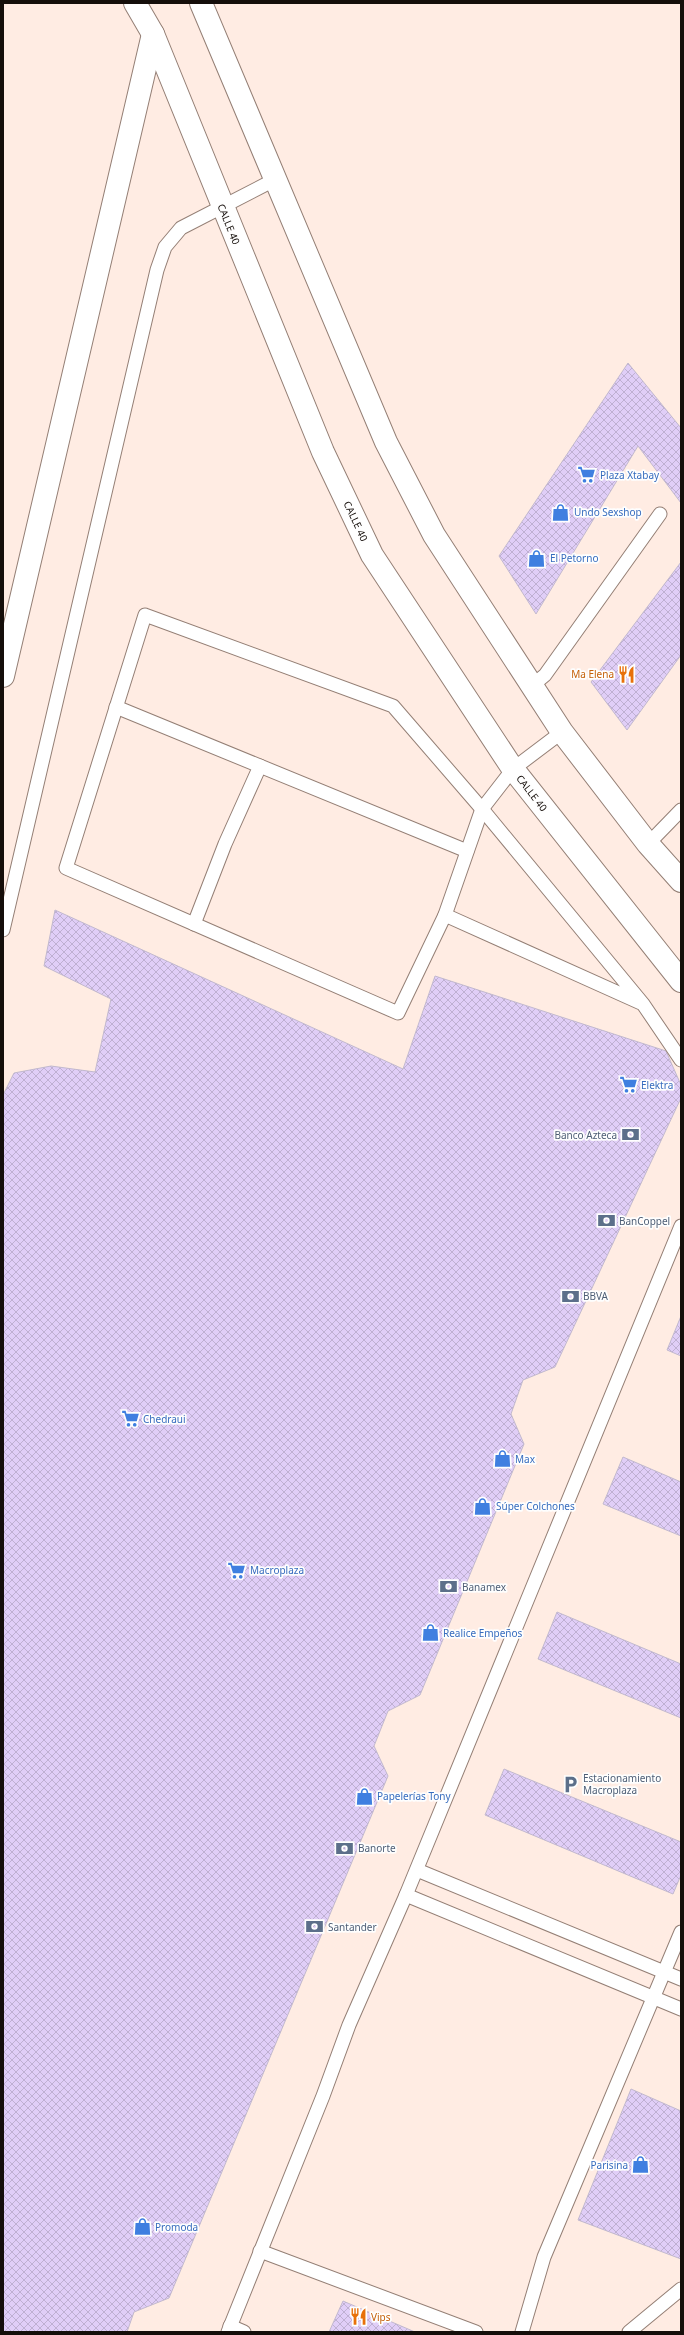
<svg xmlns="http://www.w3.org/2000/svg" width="684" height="2335" viewBox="0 0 684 2335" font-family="'Noto Sans',sans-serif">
<defs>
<pattern id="building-cross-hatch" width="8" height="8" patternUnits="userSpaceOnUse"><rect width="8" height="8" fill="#e0cef7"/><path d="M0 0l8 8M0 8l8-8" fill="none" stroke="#bfb0d2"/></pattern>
</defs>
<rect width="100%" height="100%" fill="#ffece3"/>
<!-- building -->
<g fill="url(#building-cross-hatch)" stroke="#c2b9ce">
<polygon points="628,363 681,428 681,503 638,446 536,614 499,556"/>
<polygon points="681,562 681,655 627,730 591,682"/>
<polygon points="55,910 403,1069 435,976 666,1051 681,1085 681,1098 555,1367 523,1380 511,1414 524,1444 420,1695 388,1711 374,1746 388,1776 169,2298 134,2312 127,2332 3,2332 3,1095 14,1073 51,1066 95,1072 111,999 44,966"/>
<polygon points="681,1316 681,1356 667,1350"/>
<polygon points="623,1457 681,1482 681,1536 603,1504"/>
<polygon points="557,1612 681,1664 681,1718 538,1659"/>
<polygon points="504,1769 681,1842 681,1875 673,1894 485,1815"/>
<polygon points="631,2089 681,2111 681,2259 578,2220"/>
<polygon points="343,2301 415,2332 329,2332"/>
</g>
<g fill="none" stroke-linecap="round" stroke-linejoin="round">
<defs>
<g id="service">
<polyline points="533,685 545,675 660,514"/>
<polyline points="116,707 467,851"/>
<polyline points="648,844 681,810"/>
<polyline points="445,915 482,809 513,769 562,732"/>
<polyline points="194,924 225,844 260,766"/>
<polyline points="3,930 157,270 165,247 181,228 276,179"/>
<polyline points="643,1004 445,915 398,1013 66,868 145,615 393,706 482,809 643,1004 681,1060"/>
<polyline points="417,1870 681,1979"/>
<polyline points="406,1895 681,2009"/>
<polyline points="260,2251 476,2332"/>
<polyline points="230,2326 244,2332"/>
<polyline points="228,2332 323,2096 349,2025 406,1895 681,1226"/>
<polyline points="522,2332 544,2257 681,1932"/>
<polyline points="629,2332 681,2289"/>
</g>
<polyline id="minor" points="3,676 153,34"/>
<g id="secondary">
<polyline points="135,3 153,34 323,452 372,555 513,769 681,981"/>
<polyline points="201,3 386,442 434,535 562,732 648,844 681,881"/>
</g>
</defs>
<!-- service casing -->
<use href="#service" stroke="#947f75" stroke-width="15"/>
<!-- minor casing -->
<use href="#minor" stroke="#947f75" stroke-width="24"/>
<!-- secondary casing -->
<use href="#secondary" stroke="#947f75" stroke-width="24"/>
<!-- service -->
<use href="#service" stroke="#fff" stroke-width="13"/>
<!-- minor -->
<use href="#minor" stroke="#fff" stroke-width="22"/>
<!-- secondary -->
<use href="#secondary" stroke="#fff" stroke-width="22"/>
</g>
<!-- icons -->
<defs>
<symbol id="supermarket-bare" viewBox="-9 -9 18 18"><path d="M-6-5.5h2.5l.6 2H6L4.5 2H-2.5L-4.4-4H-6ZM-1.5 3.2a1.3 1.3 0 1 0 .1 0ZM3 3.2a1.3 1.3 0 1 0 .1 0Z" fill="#3f7fe0" stroke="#fefefe" stroke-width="2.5" paint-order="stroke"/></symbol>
<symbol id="shop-bare" viewBox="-9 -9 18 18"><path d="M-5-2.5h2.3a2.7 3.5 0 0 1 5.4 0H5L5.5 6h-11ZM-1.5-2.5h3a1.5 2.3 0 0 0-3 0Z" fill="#3f7fe0" stroke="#fefefe" stroke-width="2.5" paint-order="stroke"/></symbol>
<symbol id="restaurant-bare" viewBox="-9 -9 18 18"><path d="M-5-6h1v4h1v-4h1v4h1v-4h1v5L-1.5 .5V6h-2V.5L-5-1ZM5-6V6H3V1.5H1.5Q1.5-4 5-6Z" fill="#e8710a" stroke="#fefefe" stroke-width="2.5" paint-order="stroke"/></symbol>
<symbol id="bank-bare" viewBox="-9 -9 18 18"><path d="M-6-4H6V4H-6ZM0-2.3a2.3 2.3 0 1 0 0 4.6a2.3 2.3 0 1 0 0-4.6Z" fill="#5c6f8a" stroke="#fefefe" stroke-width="2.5" paint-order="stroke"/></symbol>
<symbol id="parking-bare" viewBox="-9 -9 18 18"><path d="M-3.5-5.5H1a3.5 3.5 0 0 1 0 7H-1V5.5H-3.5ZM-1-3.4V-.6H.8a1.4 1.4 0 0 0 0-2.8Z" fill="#5c6f8a" stroke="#fefefe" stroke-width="2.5" paint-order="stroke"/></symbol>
</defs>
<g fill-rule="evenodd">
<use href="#supermarket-bare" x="574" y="462" width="25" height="25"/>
<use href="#shop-bare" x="548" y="500" width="25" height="25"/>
<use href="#shop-bare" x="524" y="546" width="25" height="25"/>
<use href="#restaurant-bare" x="614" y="662" width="25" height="25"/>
<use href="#supermarket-bare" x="616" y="1072" width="25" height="25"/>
<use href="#bank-bare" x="618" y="1122" width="25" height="25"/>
<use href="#bank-bare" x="594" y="1208" width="25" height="25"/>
<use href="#bank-bare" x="558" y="1284" width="25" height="25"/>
<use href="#supermarket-bare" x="118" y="1406" width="25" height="25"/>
<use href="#shop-bare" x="490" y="1446" width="25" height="25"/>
<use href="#shop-bare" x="470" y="1494" width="25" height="25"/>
<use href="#supermarket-bare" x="224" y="1558" width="25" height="25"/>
<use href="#bank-bare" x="436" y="1574" width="25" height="25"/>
<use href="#shop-bare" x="418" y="1620" width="25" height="25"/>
<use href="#parking-bare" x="558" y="1772" width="25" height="25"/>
<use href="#shop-bare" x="352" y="1784" width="25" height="25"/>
<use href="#bank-bare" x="332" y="1836" width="25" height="25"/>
<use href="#bank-bare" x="302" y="1914" width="25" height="25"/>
<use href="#shop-bare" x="628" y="2152" width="25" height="25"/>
<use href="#shop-bare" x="130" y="2214" width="25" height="25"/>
<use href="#restaurant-bare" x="346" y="2304" width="25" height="25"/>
</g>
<g text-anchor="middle" stroke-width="3.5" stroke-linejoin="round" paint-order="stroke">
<!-- street labels -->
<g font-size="10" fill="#150e0a" stroke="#fefefe">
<text transform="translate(229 224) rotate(68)" y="4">CALLE 40</text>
<text transform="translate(356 521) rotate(65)" y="4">CALLE 40</text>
<text transform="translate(532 793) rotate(52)" y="4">CALLE 40</text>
</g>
<!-- shop labels -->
<g font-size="10" fill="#366cbe" stroke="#fefefe" text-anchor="start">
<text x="600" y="479">Plaza Xtabay</text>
<text x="574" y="516">Undo Sexshop</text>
<text x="550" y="562">El Petorno</text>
<text x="641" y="1089">Elektra</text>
<text x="143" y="1423">Chedraui</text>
<text x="515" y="1463">Max</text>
<text x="496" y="1510">Súper Colchones</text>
<text x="250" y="1574">Macroplaza</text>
<text x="443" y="1637">Realice Empeños</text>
<text x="377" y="1800">Papelerías Tony</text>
<text x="628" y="2169" text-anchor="end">Parisina</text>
<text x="155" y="2231">Promoda</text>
</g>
<!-- food labels -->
<g font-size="10" fill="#c56008" stroke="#fefefe" text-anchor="end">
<text x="614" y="678">Ma Elena</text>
<text x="371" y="2321" text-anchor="start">Vips</text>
</g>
<!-- service labels -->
<g font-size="10" fill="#4e5e75" stroke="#fefefe" text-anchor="start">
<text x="617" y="1139" text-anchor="end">Banco Azteca</text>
<text x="619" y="1225">BanCoppel</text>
<text x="583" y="1300">BBVA</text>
<text x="462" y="1591">Banamex</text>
<text x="583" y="1782">Estacionamiento<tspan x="583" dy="12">Macroplaza</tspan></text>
<text x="358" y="1852">Banorte</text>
<text x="328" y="1931">Santander</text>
</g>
</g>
<!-- border -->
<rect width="684" height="2335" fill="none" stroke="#150e0a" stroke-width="8"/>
</svg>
